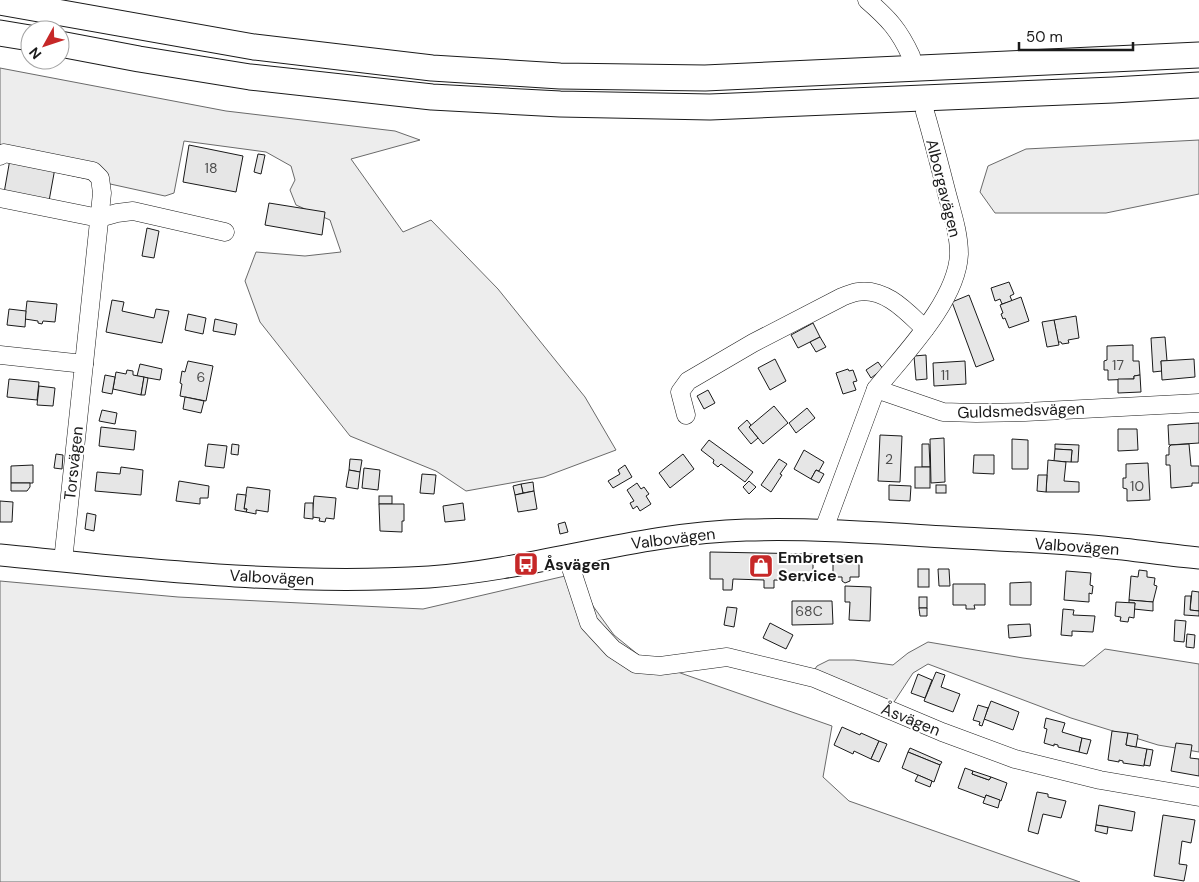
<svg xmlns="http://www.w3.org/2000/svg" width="1199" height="882" viewBox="0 0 1199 882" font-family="'DM Sans',sans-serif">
<rect width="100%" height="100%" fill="#fff"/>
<!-- built -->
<g fill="#ededed" stroke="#6a6a6a">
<polygon points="0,68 226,111 395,131 420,140 351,159 403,232 431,220 498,289 585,397 616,450 544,477 466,491 436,471 350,436 260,322 245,281 256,252 305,256 341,252 330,220 296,205 290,190 295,180 291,166 266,152 184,141 174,193 165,196 60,173 0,154"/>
<polygon points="1199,140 1199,194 1106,213 995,213 980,192 988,166 1026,149"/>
<polygon points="578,573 593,606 614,635 646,661 832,726 823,777 849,801 1080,882 0,882 0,581 178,597 423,609"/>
<polygon points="928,642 1023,658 1084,666 1105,649 1199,664 1199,752 1158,745 1071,718 928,664 913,673 894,702 888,706 811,675 817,666 829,660 854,660 893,665 908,653"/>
</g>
<!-- building -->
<g fill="#e6e6e6" stroke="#1a1a1a">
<polygon points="189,145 243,156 236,192 183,182"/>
<polygon points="258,154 265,155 261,174 254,172"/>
<polygon points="10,159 55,168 49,201 4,193"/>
<polygon points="269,203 325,212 322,235 265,225"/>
<polygon points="147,228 159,231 154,258 142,256"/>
<polygon points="1009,282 1014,294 1010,296 1012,301 1002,304 1000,299 995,301 991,288"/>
<polygon points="969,295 994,360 976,367 952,302"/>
<polygon points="1021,297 1029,321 1009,328 1005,318 1003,319 1001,314 1003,313 1000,305"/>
<polygon points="112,300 124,302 122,311 154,318 156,309 169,311 162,343 106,332"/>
<polygon points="27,301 57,304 55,322 43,321 42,324 38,323 38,321 25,319"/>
<polygon points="9,309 26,311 25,327 7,325"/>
<polygon points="188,314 206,318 203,334 185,330"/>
<polygon points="1076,316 1079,338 1068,340 1069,343 1062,344 1061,342 1058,342 1054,320"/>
<polygon points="215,319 237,324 235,335 213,331"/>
<polygon points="1054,320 1059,345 1047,347 1042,322"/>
<polygon points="813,323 820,337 798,348 791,335"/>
<polygon points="820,337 826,347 816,352 810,342"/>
<polygon points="1165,337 1167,361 1161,361 1162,371 1153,372 1151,338"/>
<polygon points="1133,345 1133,361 1139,361 1140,375 1134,376 1134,379 1108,380 1108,370 1104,370 1104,361 1107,360 1107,346"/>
<polygon points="926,355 927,379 916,380 914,356"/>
<polygon points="775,359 786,381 770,390 758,368"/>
<polygon points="1194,359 1195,377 1162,380 1161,361"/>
<polygon points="188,361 213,366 206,401 180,396 182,384 180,383 182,371 185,372"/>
<polygon points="965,361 966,384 934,386 933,363"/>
<polygon points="878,362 883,369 871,378 866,370"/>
<polygon points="140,364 162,369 160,380 137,376"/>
<polygon points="848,369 849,371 853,370 857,381 853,382 856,390 843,394 836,373"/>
<polygon points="127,370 133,371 133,375 144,377 141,395 113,389 116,372 126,374"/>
<polygon points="105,375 115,377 112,394 102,392"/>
<polygon points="1140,375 1141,392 1118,393 1118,379 1134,379 1134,376"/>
<polygon points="144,377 148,378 145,395 141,395"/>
<polygon points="9,379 39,382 37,400 7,397"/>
<polygon points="39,386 55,388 53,406 37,405"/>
<polygon points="708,390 715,403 704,409 697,396"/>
<polygon points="185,397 204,401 201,413 183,409"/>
<polygon points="774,406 788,423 763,444 749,427"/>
<polygon points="807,408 815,418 796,433 789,423"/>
<polygon points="102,410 117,413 115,424 99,421"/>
<polygon points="747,420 751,425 749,427 758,438 751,444 738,428"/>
<polygon points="1199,423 1199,443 1169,445 1168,425"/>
<polygon points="101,427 136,431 134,450 99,446"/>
<polygon points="1118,429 1137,429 1138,450 1118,451"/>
<polygon points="880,435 902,436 900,482 878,481"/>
<polygon points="944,438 945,482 931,483 930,439"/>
<polygon points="1012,439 1028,440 1028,469 1012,469"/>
<polygon points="709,440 753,472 745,482 721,464 718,467 713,463 714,460 701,450"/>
<polygon points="208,444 227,446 224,468 205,466"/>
<polygon points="232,444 239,445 238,455 231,454"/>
<polygon points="922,444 929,444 930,467 922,467"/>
<polygon points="1055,444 1079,445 1078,462 1071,462 1072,450 1055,449"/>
<polygon points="1189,444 1191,466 1199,466 1199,483 1192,483 1192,486 1171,488 1170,465 1166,465 1166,455 1169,455 1169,447 1171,445"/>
<polygon points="1055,449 1072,450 1071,462 1054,461"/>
<polygon points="804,450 824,462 819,471 816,470 811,479 794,469"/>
<polygon points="56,454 63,455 62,469 54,468"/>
<polygon points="683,454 694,469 670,488 659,473"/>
<polygon points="974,455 994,455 994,474 973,473"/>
<polygon points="350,459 362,460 360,472 349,470"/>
<polygon points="779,459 787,464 780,474 782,475 771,492 761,485"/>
<polygon points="1048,460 1066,462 1064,481 1079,482 1079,492 1046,492"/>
<polygon points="1148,463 1150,500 1127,501 1127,489 1123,488 1123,478 1126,478 1126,464"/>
<polygon points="33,465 33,483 11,483 11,466"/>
<polygon points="625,465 632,477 613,488 608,481 620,474 618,470"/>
<polygon points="121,467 143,470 141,495 95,491 97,472 120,474"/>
<rect x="915" y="467" width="15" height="21"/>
<polygon points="364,468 380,470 378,490 362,488"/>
<polygon points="349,470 360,472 358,489 346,487"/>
<polygon points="816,470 824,474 819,483 811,479"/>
<polygon points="422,474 436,475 434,494 420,493"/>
<polygon points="1038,475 1047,475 1046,492 1037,491"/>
<polygon points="179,481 209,486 208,498 200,498 200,504 176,501"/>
<polygon points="749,481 756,487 749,494 743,487"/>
<polygon points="533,482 534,491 523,493 521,484"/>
<polygon points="11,483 30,483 30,487 27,491 11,491"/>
<polygon points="637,483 641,489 644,487 649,494 646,496 651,504 640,511 637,506 633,509 630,503 634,501 627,490"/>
<polygon points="521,484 523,493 515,495 513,486"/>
<polygon points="889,485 911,486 910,501 889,500"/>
<rect x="936" y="485" width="10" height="8"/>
<polygon points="247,487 270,490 268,512 256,510 256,514 246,512 247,509 244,509"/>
<polygon points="534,491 537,509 518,512 515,495"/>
<polygon points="237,494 246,495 244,509 247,509 246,512 235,510"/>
<polygon points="314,496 336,498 334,519 326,518 325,522 319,521 320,518 312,517"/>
<rect x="379" y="496" width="13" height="8"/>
<polygon points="0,501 13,502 12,522 0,522"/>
<polygon points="305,503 313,503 313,519 304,518"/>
<polygon points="463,503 465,520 445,522 443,506"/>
<polygon points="379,504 404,504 404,521 402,521 402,532 380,531"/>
<polygon points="87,513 96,515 94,531 85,529"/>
<polygon points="565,522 568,532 560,534 558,524"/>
<polygon points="710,552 813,554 813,581 774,580 774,588 764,588 764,580 733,579 732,590 723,590 723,579 710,579"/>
<polygon points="833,555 859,555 859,577 850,577 850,581 845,583 842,581 842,577 833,577"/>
<rect x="918" y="569" width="11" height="18"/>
<polygon points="938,569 949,569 950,586 939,586"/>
<polygon points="1139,570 1147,571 1147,577 1155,578 1154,585 1157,586 1153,602 1129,600 1131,576 1138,577"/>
<polygon points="1066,571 1091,573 1090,585 1093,586 1092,594 1089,593 1089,602 1064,600"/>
<polygon points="1031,582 1031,605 1010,605 1010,583"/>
<polygon points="953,584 985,584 985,605 974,605 975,609 966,609 966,605 953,605"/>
<polygon points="845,586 871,587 870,621 849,620 850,602 845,602"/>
<polygon points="1192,591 1199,592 1199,611 1190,610"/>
<polygon points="1185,596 1191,596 1190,610 1199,611 1199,616 1184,615"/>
<rect x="919" y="597" width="8" height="11"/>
<polygon points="1129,600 1153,602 1153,611 1134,609 1135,603 1129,603"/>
<polygon points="792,601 832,601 833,624 792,625"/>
<polygon points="1116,602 1135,603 1134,618 1129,617 1128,622 1120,621 1121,617 1115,616"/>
<polygon points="727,607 737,608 734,627 724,625"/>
<polygon points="919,608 927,608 927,616 920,616"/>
<polygon points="1063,609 1074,610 1073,615 1095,616 1093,632 1072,631 1072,636 1061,635"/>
<polygon points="1175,620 1186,621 1184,642 1174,641"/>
<polygon points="770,623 793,635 786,649 763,638"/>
<polygon points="1030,624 1031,636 1009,638 1008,625"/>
<polygon points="1187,634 1195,635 1194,648 1186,647"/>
<polygon points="936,672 945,675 941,687 960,694 953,712 924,701"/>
<polygon points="918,674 932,680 925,698 911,693"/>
<polygon points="991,701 1019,712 1013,730 984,719"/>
<polygon points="978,705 988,708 982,726 979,725 980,722 973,720"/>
<polygon points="1046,718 1065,723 1062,732 1082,738 1079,752 1058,747 1058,745 1054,744 1054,746 1044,743 1047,729 1044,728"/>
<polygon points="842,727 860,735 861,733 879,741 871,759 854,751 853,754 834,745"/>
<polygon points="1112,731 1128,733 1126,745 1147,749 1144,766 1123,763 1123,761 1119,760 1119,762 1108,760"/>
<polygon points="1128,733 1138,735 1136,747 1126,745"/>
<polygon points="1082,738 1091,740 1087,754 1079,752"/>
<polygon points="879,741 887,744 879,762 871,759"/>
<polygon points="1176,743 1192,745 1190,758 1199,759 1199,776 1171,771"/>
<polygon points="910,748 942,762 940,765 908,752"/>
<polygon points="1147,749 1153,750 1150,766 1144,765"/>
<polygon points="908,752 940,765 934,782 902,768"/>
<polygon points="965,768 973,771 972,774 989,780 991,777 1007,783 1001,801 986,795 985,798 958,788"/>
<polygon points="973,771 991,777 989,780 972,774"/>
<polygon points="918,775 932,781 930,787 915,781"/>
<polygon points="1037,792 1048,794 1048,797 1066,801 1061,818 1043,814 1038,834 1028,831"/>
<polygon points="986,795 1000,800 998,808 983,803"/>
<polygon points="1099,805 1135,812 1132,831 1096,825"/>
<polygon points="1163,815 1195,820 1191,843 1182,841 1179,864 1187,865 1184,881 1154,876"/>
<polygon points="1096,825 1108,827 1107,834 1095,831"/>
</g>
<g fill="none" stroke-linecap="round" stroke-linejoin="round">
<defs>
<g id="minor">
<path d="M867 0C889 19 899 30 911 56"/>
<polyline points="0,156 4,153 93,171 100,178 102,193 84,364"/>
<polyline points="0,198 99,218 117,213 133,211 225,232"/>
<polyline points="0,355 84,364 63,561"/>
<path d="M876 389C904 354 957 301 959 254 959 233 952 213 947 194 940 167 933 139 925 112"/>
<path d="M686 415 680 392 688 381 753 343 842 297C847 295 852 293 857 292 885 287 907 312 925 329"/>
<polyline points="824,529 876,389 943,412 976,413 1025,412 1199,403"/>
<polyline points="567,556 589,623 613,649 636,664 660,666 727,657 814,678 942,732 1015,759 1100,780 1199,797"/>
</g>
<path id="major" d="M0 555C142 569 286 586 429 577 536 569 639 533 746 530 813 528 879 533 946 537 998 540 1051 542 1103 547 1135 550 1167 555 1199 558"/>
<g id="highway">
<polyline points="0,2 254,47 432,68 560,76 705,78 1199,55"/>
<polyline points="0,33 30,38"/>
<polyline points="60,44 139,59 250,77 432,97 560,104 710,107 1113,90 1199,85"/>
</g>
</defs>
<!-- minor casing -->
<use href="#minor" stroke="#1a1a1a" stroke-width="19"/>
<!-- major casing -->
<use href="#major" stroke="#1a1a1a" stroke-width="23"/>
<!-- highway casing -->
<use href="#highway" stroke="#1a1a1a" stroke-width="27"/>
<!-- minor -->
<use href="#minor" stroke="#fff" stroke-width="18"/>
<!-- major -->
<use href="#major" stroke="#fff" stroke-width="21"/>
<!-- highway -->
<use href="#highway" stroke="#fff" stroke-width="25"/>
</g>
<!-- icons -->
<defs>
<symbol id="bus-square" viewBox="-11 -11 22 22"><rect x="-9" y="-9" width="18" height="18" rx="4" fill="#c62828" stroke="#fff"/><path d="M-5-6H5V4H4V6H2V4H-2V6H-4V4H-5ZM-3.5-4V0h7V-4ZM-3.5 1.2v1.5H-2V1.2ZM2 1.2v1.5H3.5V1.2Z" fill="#fff"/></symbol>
<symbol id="shop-square" viewBox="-11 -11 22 22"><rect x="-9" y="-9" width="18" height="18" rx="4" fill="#c62828" stroke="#fff"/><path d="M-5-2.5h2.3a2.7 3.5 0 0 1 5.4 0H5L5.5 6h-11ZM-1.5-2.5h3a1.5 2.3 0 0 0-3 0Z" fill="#fff"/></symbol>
</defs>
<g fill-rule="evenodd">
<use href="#bus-square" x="512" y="550" width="28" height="28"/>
<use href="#shop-square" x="747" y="552" width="28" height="28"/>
</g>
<g text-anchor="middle" stroke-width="4" stroke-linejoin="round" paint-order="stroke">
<!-- number labels -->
<g font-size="14" fill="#4d4d4d">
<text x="211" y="173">18</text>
<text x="1118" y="370">17</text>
<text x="945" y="380">11</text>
<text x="201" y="382">6</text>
<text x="889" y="464">2</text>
<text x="1137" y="491">10</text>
<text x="809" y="616">68C</text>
</g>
<!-- street labels -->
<g font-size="16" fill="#1a1a1a" stroke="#fff">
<text transform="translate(944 188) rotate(76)" y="6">Alborgavägen</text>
<text transform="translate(1021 410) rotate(-2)" y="6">Guldsmedsvägen</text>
<text transform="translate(73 463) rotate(-84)" y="6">Torsvägen</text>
<text transform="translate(673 538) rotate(-7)" y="6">Valbovägen</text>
<text transform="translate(1077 546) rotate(4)" y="6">Valbovägen</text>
<text transform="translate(272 577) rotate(3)" y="6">Valbovägen</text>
<text transform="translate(911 719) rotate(22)" y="6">Åsvägen</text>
</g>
<!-- poi labels -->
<g font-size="16" font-weight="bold" fill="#1a1a1a" stroke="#fff" text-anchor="start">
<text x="778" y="563">Embretsen<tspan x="778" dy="18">Service</tspan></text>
<text x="544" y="570">Åsvägen</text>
</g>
</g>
<!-- north arrow -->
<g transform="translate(45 45) rotate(230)"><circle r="24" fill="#ffffff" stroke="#a3a3a3"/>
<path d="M0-4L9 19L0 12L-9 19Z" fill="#c62828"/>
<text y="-8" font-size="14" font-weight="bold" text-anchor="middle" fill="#1a1a1a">N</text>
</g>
<!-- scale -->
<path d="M1019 42v8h114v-8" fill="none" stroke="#1a1a1a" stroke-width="2.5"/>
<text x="1026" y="42" font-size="15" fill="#1a1a1a" stroke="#ffffff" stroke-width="4" paint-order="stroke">50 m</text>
</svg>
